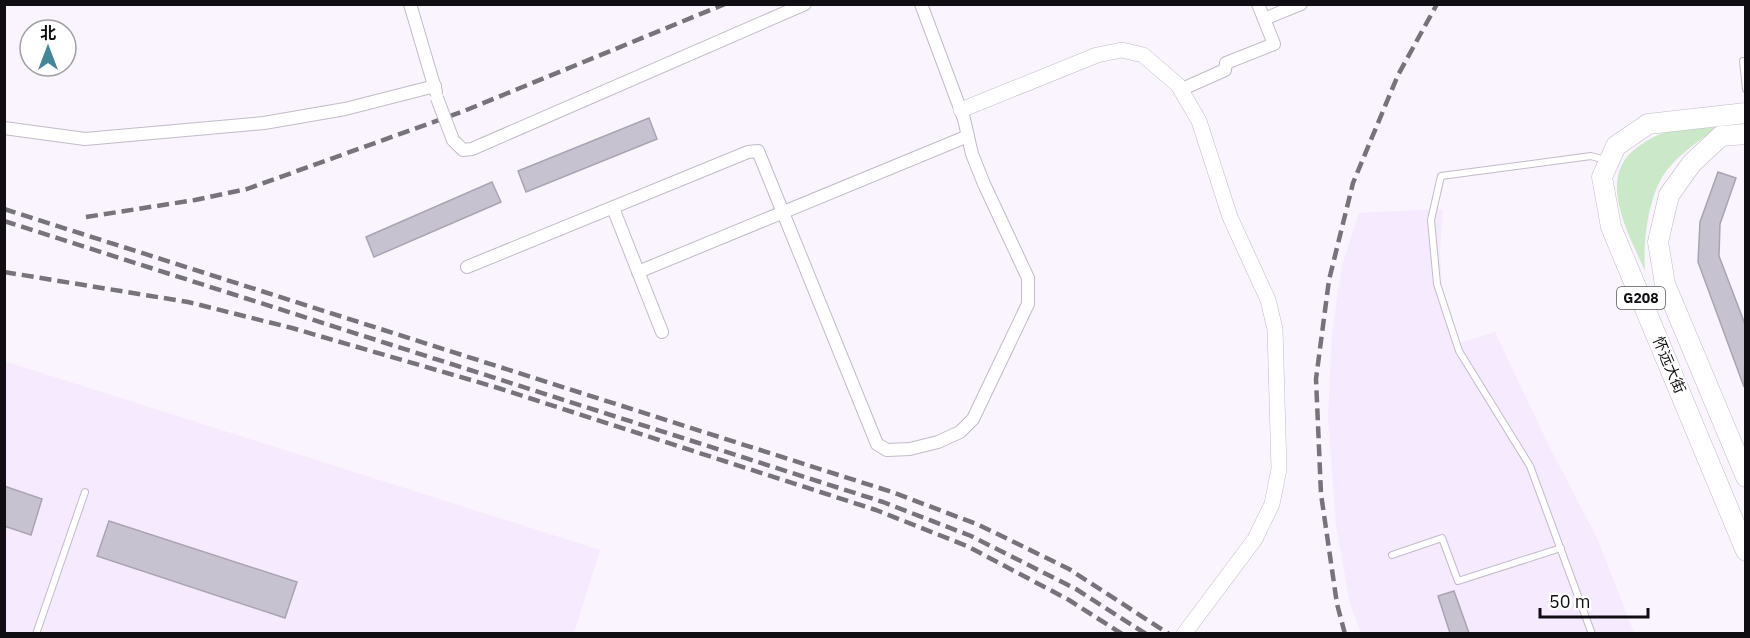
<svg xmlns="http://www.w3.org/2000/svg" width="1750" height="638" viewBox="0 0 1750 638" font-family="'IBM Plex Sans','Noto Sans SC',sans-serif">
<rect width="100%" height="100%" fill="#faf4fe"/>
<!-- built -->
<g fill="#f6eafe">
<polygon points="1443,209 1440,251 1442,289 1460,343 1495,332 1547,442 1598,540 1634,633 1361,633 1350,604 1336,526 1328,417 1332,332 1342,265 1359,213"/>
<polygon points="4,361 600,550 574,633 5,633"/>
</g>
<!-- green -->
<path fill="#cbe8c9" d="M1718 127C1700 140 1682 152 1668 169 1648 193 1643 241 1645 271 1629 234 1594 176 1639 146 1649 139 1659 133 1672 131 1687 128 1703 128 1718 127Z"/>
<!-- building -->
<g fill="#c7c2d0" stroke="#a9a4b2" stroke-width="1.5">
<polygon points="649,118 657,139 526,192 518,171"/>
<polygon points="1718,172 1736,178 1720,224 1719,256 1746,327 1744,387 1698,262 1700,222"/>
<polygon points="492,182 501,202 374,257 366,237"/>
<polygon points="4,486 42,499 31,535 4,526"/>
<polygon points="109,521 297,582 285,618 97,556"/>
<polygon points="1454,591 1469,633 1450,633 1438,596"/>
</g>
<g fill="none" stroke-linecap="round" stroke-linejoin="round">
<defs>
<g id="service">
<polyline points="1743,61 1746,89"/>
<polyline points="1392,555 1442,538 1458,581 1561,548"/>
<polyline points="36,634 85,492"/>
<polyline points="1592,634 1530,466 1459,351 1437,284 1431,220 1441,176 1591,156 1605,160"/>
</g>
<g id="minor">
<polyline points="410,4 436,92"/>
<polyline points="1258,4 1264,19"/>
<polyline points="1180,90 1225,70 1226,63 1274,44 1264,19 1301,4"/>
<polyline points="4,128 85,139 264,123 345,109 435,86"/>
<polyline points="453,140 463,150 472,149 805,4"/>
<polyline points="613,208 662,332"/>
<polyline points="467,267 748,152 758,151 877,444 887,450 910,449 938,442 960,432 973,419 1028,304 1028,278 984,184 972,154 964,119 921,4"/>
<polyline points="638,272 968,136"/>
</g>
<polyline id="tertiary" points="961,110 1097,55 1122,50 1143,55 1178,85 1199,121 1230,217 1268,300 1275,329 1279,469 1272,504 1255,539 1184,634"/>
<g id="trunk">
<polyline points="1746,113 1648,124 1616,146 1602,177 1611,227 1746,551"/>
<polyline points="1746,134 1721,136 1692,163 1669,195 1658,242 1665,284 1746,477"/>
</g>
</defs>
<!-- service casing -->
<use href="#service" stroke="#c2bbc8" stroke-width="8"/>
<!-- minor casing -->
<use href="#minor" stroke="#c2bbc8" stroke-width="14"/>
<!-- tertiary casing -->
<use href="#tertiary" stroke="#c2bbc8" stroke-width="16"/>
<!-- trunk casing -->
<use href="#trunk" stroke="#c2bbc8" stroke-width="21"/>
<!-- service -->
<use href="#service" stroke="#fff" stroke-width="6"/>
<!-- minor -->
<use href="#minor" stroke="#fff" stroke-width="12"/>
<!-- tertiary -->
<use href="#tertiary" stroke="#fff" stroke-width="15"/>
<!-- trunk -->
<use href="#trunk" stroke="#fff" stroke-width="20"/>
<!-- rail -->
<g stroke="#77737a" stroke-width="4.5" stroke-dasharray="12 6" stroke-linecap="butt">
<polyline points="4,209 892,492 979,525 1069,569 1169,634"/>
<polyline points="86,217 195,200 247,189 464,111 725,4"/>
<polyline points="4,221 883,502 971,536 1076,589 1146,634"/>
<polyline points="4,272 188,302 292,328 495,387 876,510 967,546 1069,600 1122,634"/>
<polyline points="1345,634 1337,604 1321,494 1316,379 1329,280 1353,183 1398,75 1437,4"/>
</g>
<defs>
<polyline id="minor-bridge" points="437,98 453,140"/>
</defs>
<!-- minor-bridge casing -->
<use href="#minor-bridge" stroke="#c2bbc8" stroke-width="14" stroke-linecap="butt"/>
<!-- minor-bridge -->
<use href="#minor-bridge" stroke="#fff" stroke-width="12"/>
</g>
<g text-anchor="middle" stroke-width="4.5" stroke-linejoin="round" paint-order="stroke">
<!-- shield labels -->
<rect fill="#fff" stroke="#58565a" stroke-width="1.5" x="1617" y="287" width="48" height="22" rx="4.5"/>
<g font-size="14" font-weight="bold" fill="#110e13">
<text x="1641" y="303">G208</text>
</g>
<!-- street labels -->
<g font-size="15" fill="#110e13" stroke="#fff">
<text transform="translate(1669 365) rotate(67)" y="5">怀远大街</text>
</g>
</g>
<!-- border -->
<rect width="1750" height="638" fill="none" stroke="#110e13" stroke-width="12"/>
<!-- north arrow -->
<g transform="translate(48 48)"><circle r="28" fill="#ffffff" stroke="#a09fa1" stroke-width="1.5"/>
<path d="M0-4.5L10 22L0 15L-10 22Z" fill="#458599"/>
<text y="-9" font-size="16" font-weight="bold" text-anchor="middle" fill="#110e13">北</text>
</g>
<!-- scale -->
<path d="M1540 608v9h108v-9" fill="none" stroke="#110e13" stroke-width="3"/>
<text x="1549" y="608" font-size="18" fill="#110e13" stroke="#ffffff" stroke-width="4.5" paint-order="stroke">50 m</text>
</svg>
